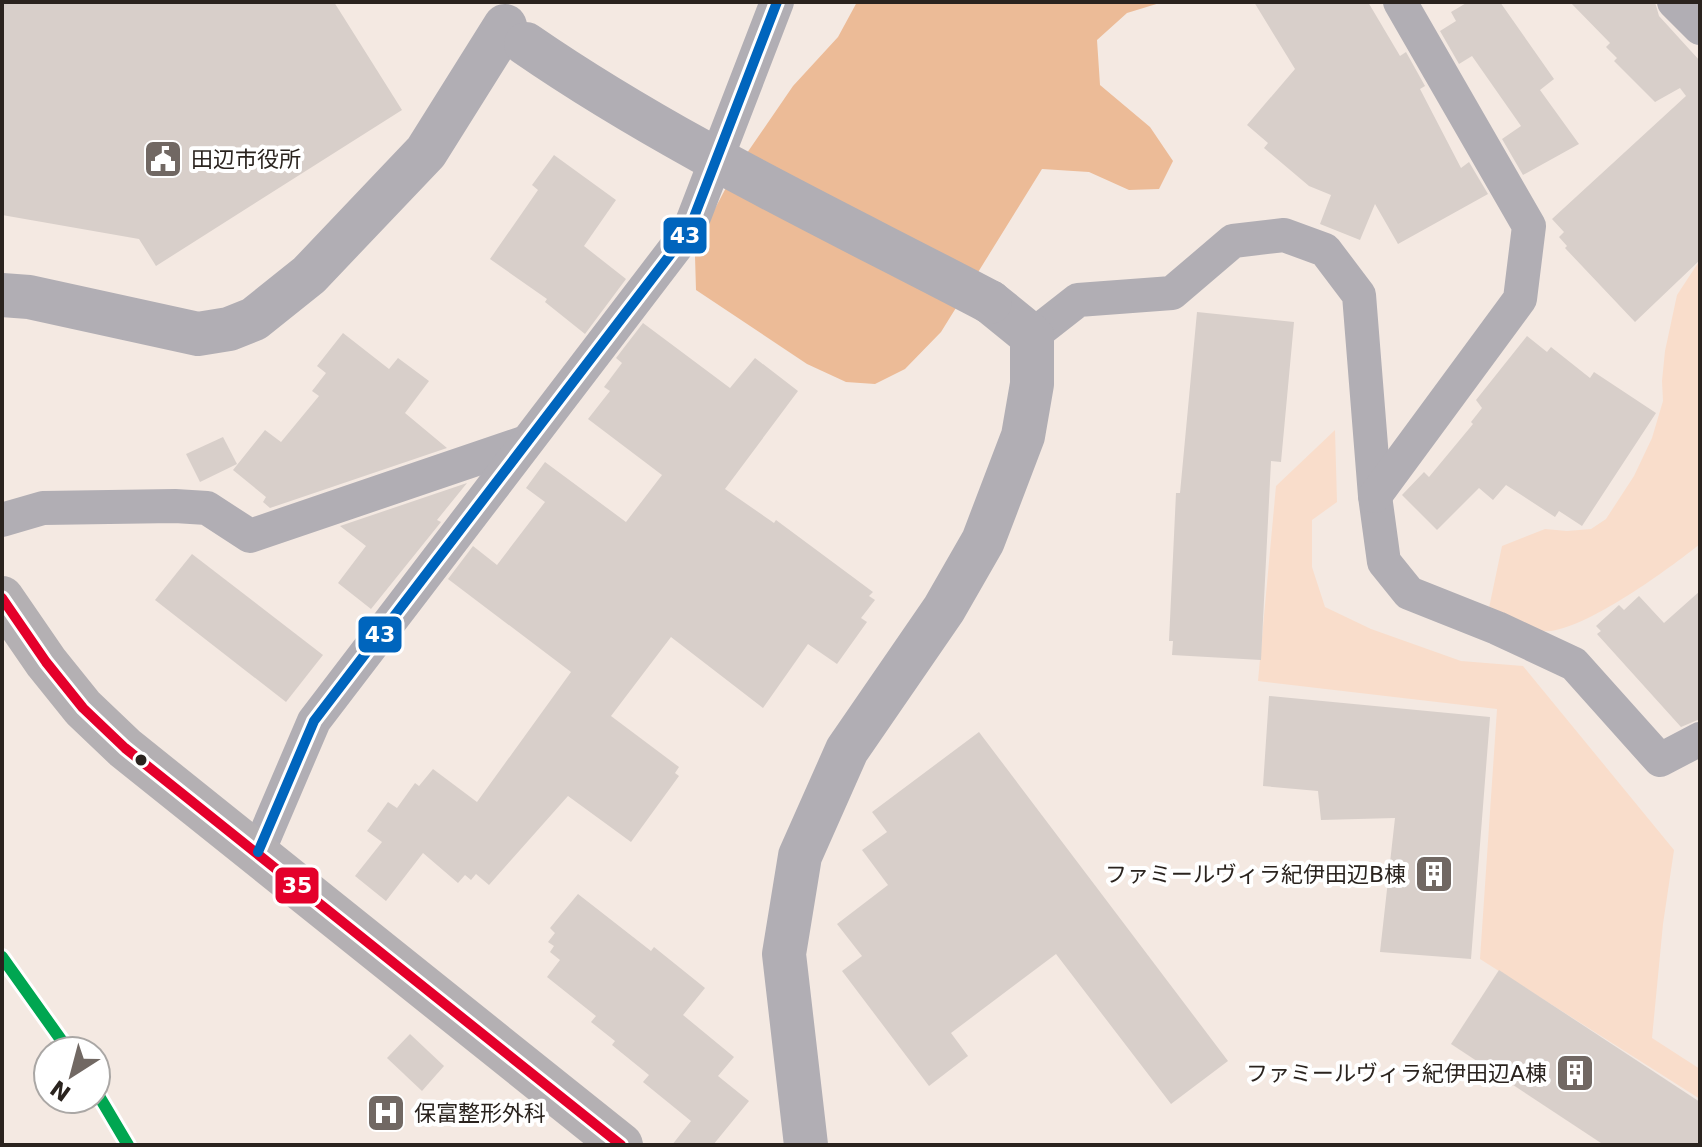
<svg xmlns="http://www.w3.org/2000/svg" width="1702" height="1147" viewBox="0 0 1702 1147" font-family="'DejaVu Sans','Noto Sans JP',sans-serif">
<rect width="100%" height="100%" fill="#f4e9e2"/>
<!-- green -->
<g fill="#f9ddcb">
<path d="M1700 260V544C1670 568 1577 637 1540 631 1526 628 1503 614 1489 608L1502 546 1545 529 1567 531 1591 529 1606 519 1634 476 1652 438 1663 401 1662 381 1665 351 1677 295Z"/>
<polygon points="1335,430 1337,502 1312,520 1312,567 1325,607 1371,629 1461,661 1523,666 1674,850 1663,924 1652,1038 1700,1069 1700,1099 1480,959 1497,709 1258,681 1276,486"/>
</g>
<!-- water -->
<polygon fill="#ecbb97" points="857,2 1163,2 1127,13 1097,40 1100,85 1150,127 1173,161 1159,189 1129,190 1089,172 1042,169 941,332 905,369 875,384 846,382 807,364 696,290 695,256 711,216 736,169 793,86 838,37"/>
<!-- building -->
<g fill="#d8cfca">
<polygon points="2,2 334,2 402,110 156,266 139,239 2,215"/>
<polygon points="1254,2 1368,2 1400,56 1406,52 1425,86 1420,89 1461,168 1469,162 1488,194 1398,244 1375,204 1360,240 1320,224 1331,195 1309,186 1264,148 1268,143 1247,125 1295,69"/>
<polygon points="1468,2 1500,2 1554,79 1540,90 1579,144 1523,175 1502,139 1521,126 1472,56 1459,64 1440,31 1456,21 1451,12"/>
<polygon points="1570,2 1655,2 1659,16 1700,61 1700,260 1635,322 1565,248 1567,246 1559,237 1564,232 1552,219 1686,96 1680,88 1655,102 1614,61 1617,58 1606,47 1610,43"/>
<polygon points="554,155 616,200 584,246 626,279 585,334 545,302 547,299 490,259 538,190 532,185"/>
<polygon points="1197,312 1294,322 1281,462 1271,461 1261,660 1172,655 1173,641 1169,641 1176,493 1180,493"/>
<polygon points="643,323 730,388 755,358 798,391 725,489 774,523 776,520 873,592 869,596 875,600 861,618 867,622 837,664 808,644 763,708 671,637 611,716 679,767 675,773 679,776 631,842 568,796 489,885 476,874 471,880 465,875 458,883 423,853 386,901 355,876 382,842 367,831 388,802 397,808 415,783 419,786 433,769 477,802 571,672 448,579 473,546 497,565 545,502 526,488 545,462 626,522 662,475 588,419 610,391 604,387 622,363 616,358"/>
<polygon points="343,333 389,369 398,358 429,381 405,413 447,448 270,508 263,502 266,497 233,470 265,430 281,442 319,396 312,391 326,373 317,366"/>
<polygon points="1527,336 1547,352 1551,347 1590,378 1594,372 1656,413 1582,526 1559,511 1555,517 1506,485 1493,500 1479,488 1437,530 1402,495 1424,472 1429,477 1473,424 1471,422 1482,408 1476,400"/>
<polygon points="223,437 237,464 200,482 186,454"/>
<polygon points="467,483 437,520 441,522 371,609 338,583 366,546 340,526"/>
<polygon points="192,554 323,655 286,702 155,600"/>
<polygon points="1700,591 1700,719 1681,727 1597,634 1601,631 1596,626 1619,605 1624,610 1639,596 1664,623"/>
<polygon points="1269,696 1490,717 1471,959 1380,952 1395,818 1321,820 1318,791 1263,786"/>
<polygon points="979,732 1228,1061 1171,1104 1056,954 951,1033 968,1056 929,1086 842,971 862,956 837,924 888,885 862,850 887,832 872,812"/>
<polygon points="578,894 651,951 654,947 705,988 683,1015 734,1057 718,1076 749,1101 713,1145 672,1145 691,1121 643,1082 649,1075 612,1045 615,1041 591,1022 596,1016 547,977 560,960 550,952 554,946 548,942 555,933 550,928"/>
<polygon points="1499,970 1700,1102 1700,1145 1604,1145 1451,1044"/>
<polygon points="410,1034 444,1066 422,1091 387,1058"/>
</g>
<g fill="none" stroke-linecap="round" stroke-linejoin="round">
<!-- minor -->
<g stroke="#b1aeb4" stroke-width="34">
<polyline points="1674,2 1700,28"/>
<polyline points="1032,336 1078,300 1172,293 1233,241 1284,235 1325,250 1359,295 1375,496 1384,562 1409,593 1497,628 1574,664 1660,760 1700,739"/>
<polyline points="1375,496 1520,299 1529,226 1400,2"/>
<polyline points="2,520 43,508 175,506 207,508 250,536 526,442"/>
<polyline points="258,852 314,721 689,230 777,2"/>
</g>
<!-- tertiary -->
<g stroke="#b1aeb4" stroke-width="44">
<polyline points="2,295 29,297 198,334 229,329 254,319 309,275 426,152 505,26"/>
<polyline points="806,1145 784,954 800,856 847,750 944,609 983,541 1023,436 1032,384 1032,336 990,302"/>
</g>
<!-- primary -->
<polyline stroke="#b4b0b3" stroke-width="44" points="2,598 46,662 83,708 125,748 621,1145"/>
<!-- tertiary-bridge -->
<path stroke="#b1aeb4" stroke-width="44" d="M526 44C671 144 834 220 990 302"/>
<defs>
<polyline id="bus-1" points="2,598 46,662 83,708 125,748 621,1145"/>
<polyline id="bus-2" points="258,852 314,721 689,230 777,2"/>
</defs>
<!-- bus-1 casing -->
<use href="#bus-1" stroke="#fff" stroke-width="16"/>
<!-- bus-2 casing -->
<use href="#bus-2" stroke="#fff" stroke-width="16"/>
<!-- bus-1 -->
<use href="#bus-1" stroke="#e4002b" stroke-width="10"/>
<!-- bus-2 -->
<use href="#bus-2" stroke="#0065bd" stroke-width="10"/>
<defs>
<g id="rail-1">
<polyline points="2,957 69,1051"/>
<polyline points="96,1091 128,1145"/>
</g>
</defs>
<!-- rail-1 casing -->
<use href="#rail-1" stroke="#fff" stroke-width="18"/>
<!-- rail-1 -->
<use href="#rail-1" stroke="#00a651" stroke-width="12"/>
</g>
<!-- icons -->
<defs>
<symbol id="civic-square" viewBox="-11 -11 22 22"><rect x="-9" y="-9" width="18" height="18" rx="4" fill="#716863" stroke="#fff"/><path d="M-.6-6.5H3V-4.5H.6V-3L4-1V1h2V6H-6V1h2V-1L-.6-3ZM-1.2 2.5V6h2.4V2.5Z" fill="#fff"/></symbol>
<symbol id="building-square" viewBox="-11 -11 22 22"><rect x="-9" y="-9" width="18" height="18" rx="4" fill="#716863" stroke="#fff"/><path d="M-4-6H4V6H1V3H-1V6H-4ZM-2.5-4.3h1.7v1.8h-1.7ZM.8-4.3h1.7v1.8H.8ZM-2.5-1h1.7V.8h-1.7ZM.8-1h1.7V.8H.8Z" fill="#fff"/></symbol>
<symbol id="hospital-square" viewBox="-11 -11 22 22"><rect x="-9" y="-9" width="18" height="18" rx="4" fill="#716863" stroke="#fff"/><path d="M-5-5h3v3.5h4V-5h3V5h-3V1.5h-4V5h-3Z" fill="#fff"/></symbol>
</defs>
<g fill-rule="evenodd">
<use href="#civic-square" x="141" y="137" width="44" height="44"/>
<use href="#building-square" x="1412" y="852" width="44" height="44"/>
<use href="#building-square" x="1553" y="1051" width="44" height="44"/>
<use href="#hospital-square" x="364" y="1091" width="44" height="44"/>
</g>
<!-- markers -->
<circle fill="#2a231e" stroke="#fff" stroke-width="3" cx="141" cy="760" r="7"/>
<g text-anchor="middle" stroke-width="8" stroke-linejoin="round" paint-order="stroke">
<!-- poi labels -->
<g font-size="22" fill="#2a231e" stroke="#fff" text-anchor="start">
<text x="191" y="167">田辺市役所</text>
<text x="1406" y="882" text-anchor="end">ファミールヴィラ紀伊田辺B棟</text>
<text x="1547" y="1081" text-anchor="end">ファミールヴィラ紀伊田辺A棟</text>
<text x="414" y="1121">保富整形外科</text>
</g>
</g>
<g stroke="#fff" stroke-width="3">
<rect x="662" y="216" width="46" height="39" rx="8" fill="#0065bd"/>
<rect x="357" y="615" width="46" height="39" rx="8" fill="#0065bd"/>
<rect x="274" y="866" width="46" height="39" rx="8" fill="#e4002b"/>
</g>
<g font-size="22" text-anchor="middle" font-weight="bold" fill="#fff">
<text x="685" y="243">43</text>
<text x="380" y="642">43</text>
<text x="297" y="893">35</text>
</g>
<!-- border -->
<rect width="1702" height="1147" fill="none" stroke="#2a231e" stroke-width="8"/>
<!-- north arrow -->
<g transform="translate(72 1075) rotate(216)"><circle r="38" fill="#ffffff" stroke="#aaa7a5" stroke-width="2"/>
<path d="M0-6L14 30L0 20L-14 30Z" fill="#716863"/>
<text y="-12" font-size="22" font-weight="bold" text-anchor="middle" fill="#2a231e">N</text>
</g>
</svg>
